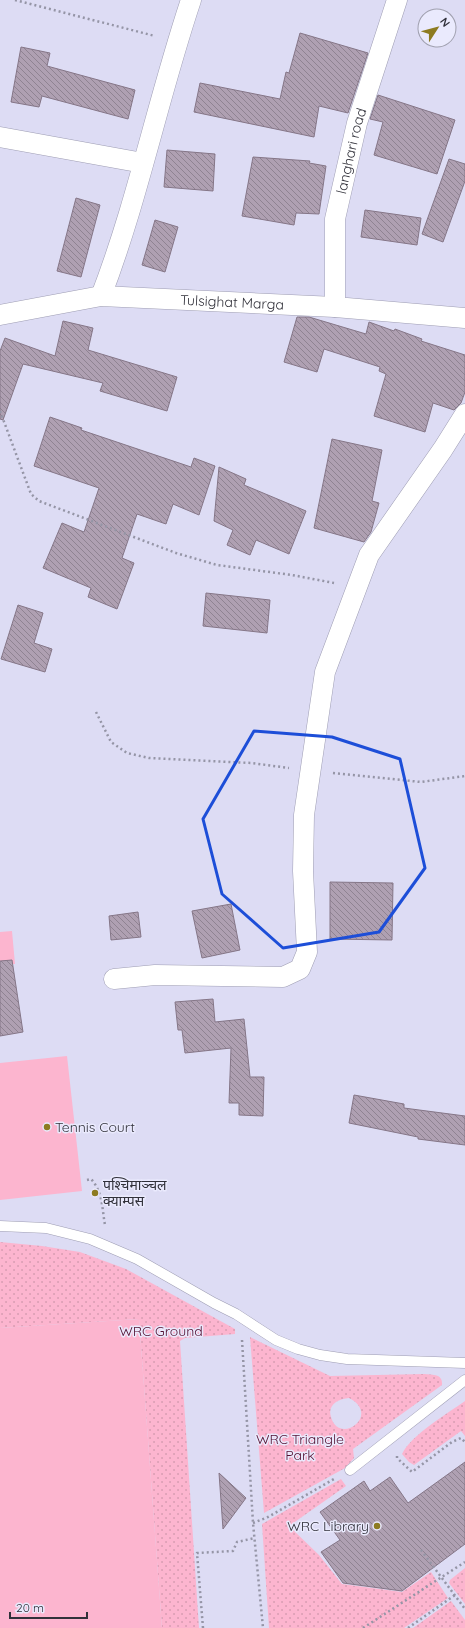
<svg xmlns="http://www.w3.org/2000/svg" width="465" height="1628" viewBox="0 0 465 1628" font-family="Quicksand,'Noto Sans Devanagari',sans-serif">
<defs>
<pattern id="grass-dots" width="8" height="8" patternUnits="userSpaceOnUse"><rect width="8" height="8" fill="#fcb5cf"/><path d="M2 2h.1M6 6h.1" fill="none" stroke="#d89cb2" stroke-width="1.8" stroke-linecap="round"/></pattern>
<pattern id="building-back-hatch" width="6" height="6" patternUnits="userSpaceOnUse"><rect width="6" height="6" fill="#afa0b2"/><path d="M-1 5l2 2M0 0l6 6M5-1l2 2" fill="none" stroke="#8f8392"/></pattern>
</defs>
<rect width="100%" height="100%" fill="#dddcf4"/>
<!-- grass -->
<g fill="url(#grass-dots)" fill-rule="evenodd">
<polygon points="0,1242 42,1246 80,1252 126,1269 235,1329 235,1334 185,1338 180,1341 199,1628 162,1628 139,1319 0,1328"/>
<path d="M250 1337 330 1376 425 1374C434 1375 443 1374 442 1385L353 1449 354 1458 345 1468 264 1513ZM349 1398C382 1415 339 1446 331 1417 327 1405 338 1399 349 1398Z"/>
<path d="M465 1401V1436L461 1431 414 1465 409 1462 402 1454C411 1435 447 1414 465 1401Z"/>
<polygon points="341,1479 346,1486 289,1526 319,1555 342,1584 402,1592 431,1572 448,1598 404,1628 269,1628 262,1524"/>
<polygon points="465,1568 465,1604 449,1583 450,1580"/>
<polygon points="451,1601 465,1620 465,1628 413,1628"/>
</g>
<!-- pitch -->
<g fill="#fcb5cf">
<polygon points="12,931 15,964 0,965 0,932"/>
<polygon points="67,1056 82,1191 0,1200 0,1063"/>
<polygon points="139,1319 162,1628 0,1628 0,1328"/>
</g>
<!-- building -->
<g fill="url(#building-back-hatch)" stroke="#857687">
<polygon points="300,33 368,53 348,113 319,106 314,137 194,112 200,83 280,99 286,72 289,73"/>
<polygon points="21,47 50,53 47,66 135,90 128,119 42,96 39,107 11,102"/>
<polygon points="378,95 455,120 437,174 374,155 383,122 370,119"/>
<polygon points="167,150 215,154 213,191 164,187"/>
<polygon points="253,157 310,161 309,163 326,166 319,214 296,213 294,225 242,216"/>
<polygon points="449,159 465,164 465,181 443,242 422,234"/>
<polygon points="76,198 100,205 81,277 57,271"/>
<polygon points="365,210 421,218 417,245 361,237"/>
<polygon points="155,220 178,227 165,272 142,265"/>
<polygon points="297,317 309,317 366,334 369,322 394,331 395,329 422,339 421,341 465,355 465,392 461,403 454,410 433,403 425,432 374,416 386,374 379,371 380,367 324,349 317,372 284,362"/>
<polygon points="63,321 93,328 88,350 177,377 167,411 100,391 103,383 23,364 3,420 0,419 0,351 5,338 55,356"/>
<polygon points="50,417 82,428 81,430 191,467 194,458 215,466 199,515 173,504 166,524 137,514 122,558 134,563 117,609 88,597 91,588 43,568 62,523 84,532 99,488 34,466"/>
<polygon points="332,439 382,450 372,501 379,503 371,532 364,542 314,528"/>
<polygon points="219,467 246,479 244,485 306,511 289,554 256,540 250,555 227,545 233,530 214,521"/>
<polygon points="206,593 270,600 267,633 203,626"/>
<polygon points="18,605 43,613 34,643 52,649 45,672 1,659"/>
<polygon points="330,882 393,883 392,940 330,939"/>
<polygon points="231,904 240,950 202,958 192,911"/>
<polygon points="138,912 141,937 111,940 109,916"/>
<polygon points="12,960 23,1032 0,1036 0,961"/>
<polygon points="213,999 215,1022 244,1019 250,1077 264,1077 263,1116 239,1115 239,1103 229,1103 231,1048 185,1053 182,1030 178,1030 175,1002"/>
<polygon points="354,1095 404,1104 404,1108 465,1116 465,1145 418,1139 418,1137 349,1123"/>
<polygon points="465,1462 465,1544 402,1591 343,1583 321,1552 340,1540 320,1512 364,1481 370,1491 390,1477 408,1503"/>
<polygon points="219,1473 246,1498 223,1529"/>
</g>
<g fill="none" stroke-linecap="round" stroke-linejoin="round">
<defs>
<g id="lane">
<polyline points="0,1226 46,1228 90,1239 137,1259 214,1303 236,1314 276,1340 298,1349 320,1355 347,1359 465,1363"/>
<polyline points="350,1470 465,1380"/>
</g>
<g id="street">
<polyline points="0,137 143,163"/>
<path d="M101 296C138 200 158 98 191 0"/>
<path id="s1" d="M335 307V219L357 123 397 0"/>
<path id="s2" d="M0 315 101 296 335 307 465 318"/>
<polyline points="114,979 155,975 283,977 300,969 307,952 303,871 304,815 325,672 369,555 443,449 465,414"/>
</g>
</defs>
<!-- lane casing -->
<use href="#lane" stroke="#9e9db3" stroke-width="11"/>
<!-- street casing -->
<use href="#street" stroke="#9e9db3" stroke-width="21"/>
<!-- path -->
<g stroke="#9595a6" stroke-width="2.5" stroke-dasharray="2 3" stroke-linecap="butt">
<polyline points="15,0 155,36"/>
<polyline points="0,411 31,494 39,501 176,553 217,565 292,575 334,583"/>
<polyline points="96,712 111,742 127,753 149,758 251,763 289,768"/>
<polyline points="333,773 421,782 465,776"/>
<path d="M87 1180 91 1179C103 1192 102 1209 105 1225"/>
<polyline points="242,1340 253,1523 263,1628"/>
<polyline points="397,1456 397,1458 412,1472 452,1442 461,1438 465,1442"/>
<polyline points="253,1523 268,1517 334,1479"/>
<polyline points="421,1550 465,1609"/>
<polyline points="203,1628 197,1553 233,1551 237,1542 255,1538"/>
<polyline points="363,1628 465,1562"/>
<polyline points="408,1628 455,1595"/>
</g>
<!-- lane -->
<use href="#lane" stroke="#fff" stroke-width="10"/>
<!-- street -->
<use href="#street" stroke="#fff" stroke-width="20"/>
</g>
<!-- marked area -->
<path fill="none" stroke="#1d4ed8" stroke-width="3" stroke-linejoin="round" d="M254 731 332 737 400 759 425 868 379 932 283 948 222 894 203 819Z"/>
<!-- markers -->
<g fill="#8d7b21" stroke="#eaeafd" stroke-width="1.5">
<circle cx="47" cy="1127" r="4"/>
<circle cx="95" cy="1193" r="4"/>
<circle cx="377" cy="1526" r="4"/>
</g>
<g text-anchor="middle" stroke-width="3" stroke-linejoin="round" paint-order="stroke">
<!-- street labels -->
<g font-size="14" fill="#31313a" stroke="#eaeafd">
<text dy="5" stroke="none"><textPath href="#s1" startOffset="158">langhari road</textPath></text>
<text dy="5" stroke="none"><textPath href="#s2" startOffset="234">Tulsighat Marga</textPath></text>
</g>
<!-- poi labels -->
<g font-size="14" fill="#31313a" stroke="#eaeafd" text-anchor="start">
<text x="55" y="1132">Tennis Court</text>
<text x="103" y="1190">पश्‍चिमाञ्‍चल<tspan x="103" dy="16">क्याम्पस</tspan></text>
<text x="369" y="1531" text-anchor="end">WRC Library</text>
</g>
<!-- park labels -->
<g font-size="14" fill="#530f31" stroke="#eaeafd">
<text x="161" y="1336">WRC Ground</text>
<text x="300" y="1444">WRC Triangle<tspan x="300" dy="16">Park</tspan></text>
</g>
</g>
<!-- north arrow -->
<g transform="translate(437 28) rotate(54)"><circle r="19" fill="#eaeafd" stroke="#a0a0af"/>
<path d="M0-3L7 15L0 10L-7 15Z" fill="#8d7b21"/>
<text y="-6" font-size="11" font-weight="bold" text-anchor="middle" fill="#31313a">N</text>
</g>
<!-- scale -->
<path d="M10 1612v6h77v-6" fill="none" stroke="#31313a" stroke-width="2"/>
<text x="16" y="1612" font-size="12" fill="#31313a" stroke="#eaeafd" stroke-width="3" paint-order="stroke">20 m</text>
</svg>
